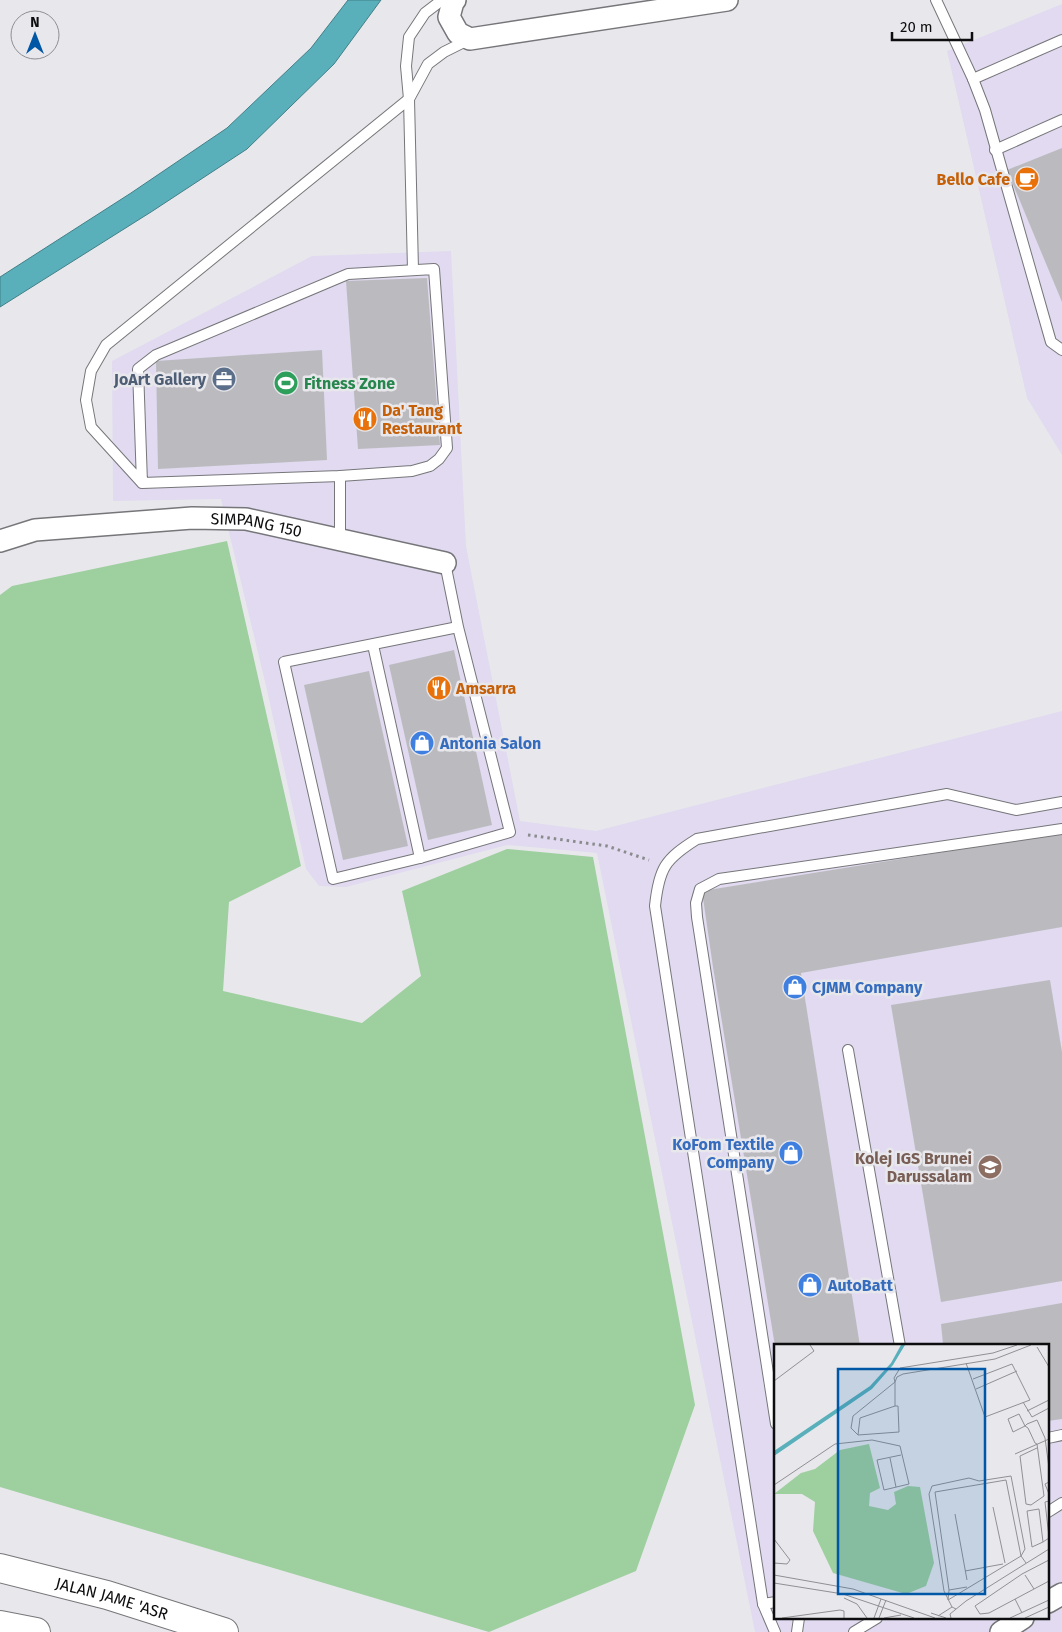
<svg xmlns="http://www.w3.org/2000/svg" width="1062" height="1632" viewBox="0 0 1062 1632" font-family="'Fira Sans',sans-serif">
<rect width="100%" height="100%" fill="#e8e8ec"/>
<!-- commercial -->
<g fill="#e1daf0" fill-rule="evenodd">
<polygon points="1062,4 1062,455 1027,398 947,51"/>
<path d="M451 251 466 546 520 821 596 831 1062 711V1632H755L597 853 507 845 346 887 319 886 306 869 267 690 221 499 113 501 112 361 312 256ZM776 1346H1048V1618H776Z"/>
</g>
<!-- green -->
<polygon fill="#9ecf9f" points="227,541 301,866 229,902 223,991 362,1023 421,976 402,891 507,849 593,857 695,1405 636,1571 489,1632 0,1487 0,595 12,586"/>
<!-- water -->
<polygon fill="#59b0bb" stroke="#427f87" points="348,0 381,0 334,64 247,149 151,212 0,307 0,277 131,193 227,128 311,48"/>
<!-- building -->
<g fill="#bbbbbf">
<polygon points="1062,148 1062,302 1007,170"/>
<polygon points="427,278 440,445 358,449 346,281"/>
<polygon points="322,350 327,460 158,469 156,361"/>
<polygon points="454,650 492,825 428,840 389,665"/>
<polygon points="369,671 408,846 343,860 304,685"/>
<polygon points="1062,833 1062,927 801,973 860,1346 775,1346 713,967 702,891"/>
<polygon points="1050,980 1062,1052 1062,1281 941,1302 891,1005"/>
<polygon points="1062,1303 1062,1419 1048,1421 1048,1346 949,1346 949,1343 943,1344 941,1324"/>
</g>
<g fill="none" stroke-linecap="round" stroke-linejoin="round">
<defs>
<g id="lane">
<polyline points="936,0 973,79 985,110 1051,342 1062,350"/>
<polyline points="973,79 1062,40"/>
<polyline points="995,150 1062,120"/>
<polyline points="413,270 409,99 406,66 409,37 425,13 442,0"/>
<polyline points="340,476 340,540"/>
<polyline points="142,483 138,369 156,355 348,274 434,269 447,448 439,459 430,466 412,471 340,476 142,483 91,427 86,400 91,371 106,345 409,99 428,64 444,52 470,39"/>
<polyline points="445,563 458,627 510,832 420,858 333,879 284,662 458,627"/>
<polyline points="373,645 420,858"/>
<polyline points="848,1050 900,1346"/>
<polyline points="776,1424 697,917 696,903 700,889 719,879 1062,829"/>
<polyline points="1048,1438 1062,1435"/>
<polyline points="1048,1512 1062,1503"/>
<polyline points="763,1604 776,1602"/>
<path d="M775 1632 763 1604 655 906C659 868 665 859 697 839L947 794 1016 810 1062 802"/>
<polyline points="797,1632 799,1618"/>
<polyline points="854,1632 877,1618"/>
</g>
<g id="street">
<polyline points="455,0 453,2 449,17 458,33 470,39 727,0"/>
<path id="s1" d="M0 541 35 530 192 518 246 519 445 563"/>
<polyline points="1048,1602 1062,1594"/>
<polyline points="1001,1632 1023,1618"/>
</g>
<g id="primary">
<path id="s2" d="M0 1568 107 1595 224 1632"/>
<polyline points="0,1625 36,1632"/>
</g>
</defs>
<!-- lane casing -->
<use href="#lane" stroke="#76767a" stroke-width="12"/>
<!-- street casing -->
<use href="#street" stroke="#76767a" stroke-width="24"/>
<!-- primary casing -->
<use href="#primary" stroke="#76767a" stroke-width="30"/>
<!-- path -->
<polyline stroke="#8b8b8e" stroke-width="3" stroke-dasharray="2.5 4" stroke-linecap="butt" points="528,835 607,846 649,860"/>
<!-- lane -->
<use href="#lane" stroke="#fff" stroke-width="10"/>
<!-- street -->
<use href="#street" stroke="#fff" stroke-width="21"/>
<!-- primary -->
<use href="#primary" stroke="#fff" stroke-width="28"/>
</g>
<!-- icons -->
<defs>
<symbol id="cafe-disc" viewBox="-11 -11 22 22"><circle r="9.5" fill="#e8710a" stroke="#e8e8ec"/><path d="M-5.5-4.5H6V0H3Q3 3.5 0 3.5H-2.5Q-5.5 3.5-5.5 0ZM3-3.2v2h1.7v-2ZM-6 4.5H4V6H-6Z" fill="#fff"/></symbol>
<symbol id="office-disc" viewBox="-11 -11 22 22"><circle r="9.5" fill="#5c6f8a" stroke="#e8e8ec"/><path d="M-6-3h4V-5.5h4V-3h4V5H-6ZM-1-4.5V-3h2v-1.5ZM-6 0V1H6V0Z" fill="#fff"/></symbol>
<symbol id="stadium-disc" viewBox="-11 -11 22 22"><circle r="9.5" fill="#2e9e5b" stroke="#e8e8ec"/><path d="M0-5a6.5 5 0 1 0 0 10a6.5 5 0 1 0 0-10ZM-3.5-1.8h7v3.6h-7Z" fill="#fff"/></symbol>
<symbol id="restaurant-disc" viewBox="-11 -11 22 22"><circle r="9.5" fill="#e8710a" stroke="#e8e8ec"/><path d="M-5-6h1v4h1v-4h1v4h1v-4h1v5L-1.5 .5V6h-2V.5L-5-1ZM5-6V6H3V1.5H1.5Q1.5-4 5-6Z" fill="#fff"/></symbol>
<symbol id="shop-disc" viewBox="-11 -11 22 22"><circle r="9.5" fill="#3f7fe0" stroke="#e8e8ec"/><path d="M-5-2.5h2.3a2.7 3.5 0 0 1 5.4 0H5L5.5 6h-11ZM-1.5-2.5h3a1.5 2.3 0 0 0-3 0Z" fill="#fff"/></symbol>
<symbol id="university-disc" viewBox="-11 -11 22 22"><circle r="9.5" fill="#8d6e63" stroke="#e8e8ec"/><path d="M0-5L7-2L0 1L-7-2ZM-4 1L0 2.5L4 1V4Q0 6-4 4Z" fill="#fff"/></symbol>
</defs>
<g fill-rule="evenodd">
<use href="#cafe-disc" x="1013" y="165" width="28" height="28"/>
<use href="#office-disc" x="210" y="365" width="28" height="28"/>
<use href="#stadium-disc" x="272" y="369" width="28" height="28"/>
<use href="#restaurant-disc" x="351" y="405" width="28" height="28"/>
<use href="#restaurant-disc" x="425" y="674" width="28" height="28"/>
<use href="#shop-disc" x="408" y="729" width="28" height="28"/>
<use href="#shop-disc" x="781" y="973" width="28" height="28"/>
<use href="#shop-disc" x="777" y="1139" width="28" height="28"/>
<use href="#university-disc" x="976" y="1153" width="28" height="28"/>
<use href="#shop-disc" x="796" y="1271" width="28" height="28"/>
</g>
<g text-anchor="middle" stroke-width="5" stroke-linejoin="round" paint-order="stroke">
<!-- food labels -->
<g font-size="16" font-weight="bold" fill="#c56008" stroke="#e8e8ec" text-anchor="start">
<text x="1010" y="185" text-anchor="end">Bello Cafe</text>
<text x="382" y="416">Da' Tang<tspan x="382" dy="18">Restaurant</tspan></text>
<text x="456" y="694">Amsarra</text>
</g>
<!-- service labels -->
<g font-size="16" font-weight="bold" fill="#4e5e75" stroke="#e8e8ec" text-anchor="end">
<text x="206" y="385">JoArt Gallery</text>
</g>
<!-- leisure labels -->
<g font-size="16" font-weight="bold" fill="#27864d" stroke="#e8e8ec" text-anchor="start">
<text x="304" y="389">Fitness Zone</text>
</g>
<!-- street labels -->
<g font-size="16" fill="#0d0d0f" stroke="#e8e8ec">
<text dy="6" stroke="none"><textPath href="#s1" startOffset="259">SIMPANG 150</textPath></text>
<text dy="6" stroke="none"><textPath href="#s2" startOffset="116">JALAN JAME 'ASR</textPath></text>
</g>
<!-- shop labels -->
<g font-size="16" font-weight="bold" fill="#366cbe" stroke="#e8e8ec" text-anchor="start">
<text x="440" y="749">Antonia Salon</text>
<text x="812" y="993">CJMM Company</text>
<text x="774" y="1150" text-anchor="end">KoFom Textile<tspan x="774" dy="18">Company</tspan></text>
<text x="828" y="1291">AutoBatt</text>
</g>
<!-- education labels -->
<g font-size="16" font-weight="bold" fill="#785e54" stroke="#e8e8ec" text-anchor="end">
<text x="972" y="1164">Kolej IGS Brunei<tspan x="972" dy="18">Darussalam</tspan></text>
</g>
</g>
<!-- overview -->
<g transform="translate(774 1344)">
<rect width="275" height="275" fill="#e8e8ec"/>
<path d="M95 100 106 144 96 149 95 162 114 166 122 160 120 148 134 142 146 143 160 219 152 242 132 250 59 229 39 187 41 158 28 150H0L27 129 41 125 66 106Z" fill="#9ecf9f"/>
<path d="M127 1H131L119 21 98 45 0 112V107L96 42 117 19Z" fill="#59b0bb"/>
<path fill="none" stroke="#909094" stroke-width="1" d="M243 1 219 9 126 24 120 34 121 38V62H124L125 88 84 91 77 84 79 72 121 38 123 33 129 30 221 15 257 1M263 3 275 23M192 19 211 73 256 56 238 20 199 35M0 37 40 7 36 1M202 45 243 27M249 58 258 73 275 64M253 67 275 56M84 91 86 74 121 62M263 104 246 112 252 160 257 161 270 152 263 100 261 99 254 84 251 82 245 70 234 75 239 88 251 82 253 80 263 76 271 94 275 124M241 110 275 95M116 114 122 143M232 136 247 212M275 138 271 140 275 150M0 141 61 100 98 96 126 102 135 140 110 146 103 116 127 111M275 157 271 158 275 193M219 163 231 219M181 170 193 236M0 195 16 216 13 220 0 219M269 198 265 165 253 167 258 203 269 198 275 194M275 216 248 230 201 262 206 270 215 269 275 237M191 227 229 220M0 231 79 245 161 274M251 231 260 245M0 239 69 250 140 274M175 246 193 243M70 254 83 260 93 274M241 255 248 269M174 256 175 246 161 148 232 136M174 256 247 212 252 219M182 265 178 263 170 247 155 150 158 142 195 134 205 137 237 132 251 205 247 212M157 269 172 274M164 272 178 263M8 274 66 266 70 267V274M100 274 107 255M105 274 112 256M110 274 127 271M177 274 176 270 192 257 275 205M236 274 275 256M251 274 275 263"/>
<path fill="#0057a5" fill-opacity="0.15" stroke="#0057a5" stroke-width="2.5" d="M64 25H211V250H64Z"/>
<rect width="275" height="275" fill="none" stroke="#0d0d0f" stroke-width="2.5"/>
</g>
<!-- north arrow -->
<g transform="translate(35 35)"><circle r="24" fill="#e8e8ec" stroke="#909094"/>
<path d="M0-4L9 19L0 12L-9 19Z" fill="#0057a5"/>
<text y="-8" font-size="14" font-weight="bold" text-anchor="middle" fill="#0d0d0f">N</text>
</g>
<!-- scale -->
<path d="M892 32v8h80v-8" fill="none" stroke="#0d0d0f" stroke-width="2.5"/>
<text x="900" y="32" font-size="15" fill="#0d0d0f" stroke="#e8e8ec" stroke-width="4" paint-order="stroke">20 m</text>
</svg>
